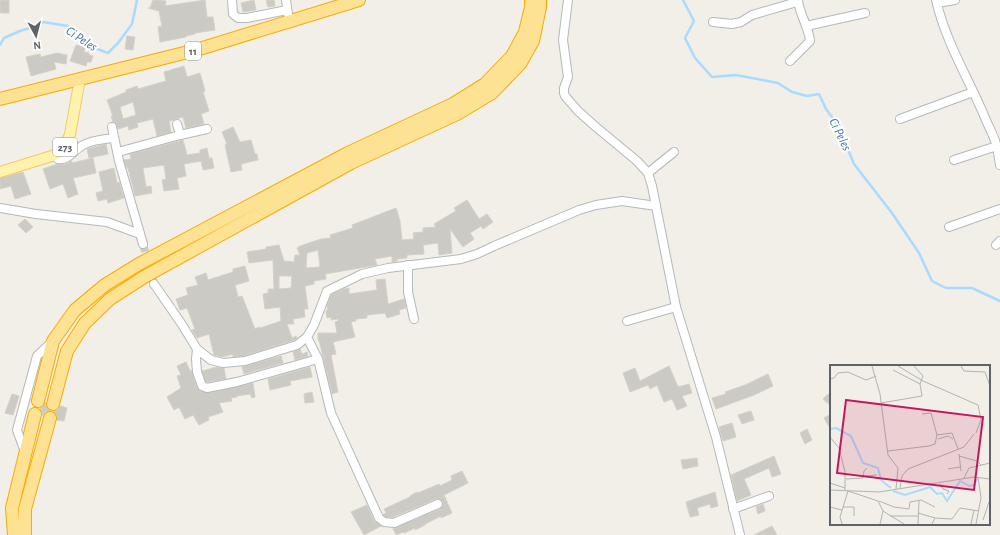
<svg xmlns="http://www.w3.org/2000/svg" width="1000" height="535" viewBox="0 0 1000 535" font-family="'Alegreya Sans',sans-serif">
<rect width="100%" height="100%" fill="#f1efe8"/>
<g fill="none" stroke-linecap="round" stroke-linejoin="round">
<!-- stream -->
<g stroke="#aadaff" stroke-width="2.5">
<polyline points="683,0 694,21 685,38 695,58 712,77 736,75 778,83 792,92 807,96 819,94 826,109 838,125 854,164 892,213 919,253 932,281 946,288 972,288 1000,301"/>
<polyline points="0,45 4,38 20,31 33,27 43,22 68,26 92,47 108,53 118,43 132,24 137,0"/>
</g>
</g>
<!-- building -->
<g fill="#cccac5" stroke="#d6d1c6" fill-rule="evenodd">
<rect x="0" y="0" width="9" height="13"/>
<polygon points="153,0 166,1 165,6 205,0 207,17 213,17 215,30 195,33 195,34 186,36 186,37 160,42 158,27 162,26 159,11 148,8 150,8"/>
<polygon points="254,0 256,10 243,12 241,3"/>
<polygon points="266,0 274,0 275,6 268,7"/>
<polygon points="127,36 135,37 133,50 125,49"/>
<polygon points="76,45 85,47 84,52 89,53 89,55 93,56 91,62 87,62 86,66 70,61"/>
<polygon points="57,53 67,55 66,64 54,62 56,69 31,76 26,57 40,54 41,57"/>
<path d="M184 66 187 77 200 73 205 91 203 92 209 111 201 114 204 124 186 128 183 117 169 121 171 132 157 136 153 119 137 123 138 127 129 130 128 126 118 129 116 124 113 122 111 116H113L107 100 126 92V90L137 86 138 89 166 81 164 72ZM133 102 136 115 123 119 120 107Z"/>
<polygon points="233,127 240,142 251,140 255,154 257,154 258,160 241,164 242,170 231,172 225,145 227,144 222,132"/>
<polygon points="183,140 187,155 200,153 200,150 207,148 209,158 212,158 214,168 203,170 201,161 184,164 186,176 177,178 179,189 164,191 162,180 166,179 164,165 143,168 146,187 151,186 152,193 135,196 128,168 127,168 124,160 131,159 130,154"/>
<polygon points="106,144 108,154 89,158 87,149"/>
<polygon points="93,158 96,173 73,178 78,194 68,198 63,184 50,189 43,169 54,165 66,164 72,161 72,163"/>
<polygon points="114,168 117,183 119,182 124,198 108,203 107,199 98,201 96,193 103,191 99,172"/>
<polygon points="23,172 31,194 15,199 11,186 0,189 0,178"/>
<path d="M467 200 479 219 487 214 493 222 483 229 481 226 470 233 474 239 463 247 450 229 452 253 439 255 438 243 423 245 424 254 407 255V258L397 259V261L392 262V256L375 259 377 265 325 274 326 279 314 281V284L305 286 308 309H304L305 317 293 319 294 324H287L292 338 296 336 297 338 294 340 244 356 233 357V354L222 357 214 355 209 334 197 338 192 330 195 329 187 308 180 310 176 299 188 295 186 288 198 285 195 277 206 273 208 280 233 272V269L245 266 249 281 235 285 238 297 242 296 255 329 259 327 260 328 281 321 280 307 265 309 263 294 268 293V289H274L273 260 249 263 247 252 266 249V247L279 245 284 261 294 262 295 255H300L297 248 300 246 321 239 331 238 330 235 353 228 352 225 396 208 400 221 402 240 414 239 413 233 423 232V228L436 227 434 224 456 211 454 208ZM318 250 320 267 306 268 307 253ZM279 276H292L291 288 279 289Z"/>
<polygon points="25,219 33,227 26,233 18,225"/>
<polygon points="385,279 388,304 404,299 406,308 399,310 400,314 387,318 385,313 367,315 367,318 356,319 356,321 351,322 355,337 333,342 336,354 331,355 338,392 332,394 319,340 318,341 318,333 337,333 335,322 338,321 338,319 331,320 331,317 327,318 326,311 328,310 327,306 331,295 344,289 349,288 349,294 377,290 376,280"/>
<polygon points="300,349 302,354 307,352 308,356 295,360 293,352"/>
<polygon points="281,356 283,363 244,374 242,367"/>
<polygon points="186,362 190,371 191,370 197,388 200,391 208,393 253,383 255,397 252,398 250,394 237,396 237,397 231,398 232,401 219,403 223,412 208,417 209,420 199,425 193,415 185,419 179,407 174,410 167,397 181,388 177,376 181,375 177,366"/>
<polygon points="669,366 678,387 689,384 692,393 682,396 687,406 677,410 672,399 664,402 657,385 650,389 648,385 630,392 623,373 635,368 640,381"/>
<polygon points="217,367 224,368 226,379 206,382 202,371"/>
<polygon points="310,367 312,377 290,381 291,385 270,390 268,379"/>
<polygon points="768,374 773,386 754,395 716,409 712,398 726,394 725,392 745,385"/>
<polygon points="312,392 314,402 305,403 304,394"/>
<polygon points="12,394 19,396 13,415 5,413"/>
<polygon points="828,394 831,397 831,406 823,399"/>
<polygon points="45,402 46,406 50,411 45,412 43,416 42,412 40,408 43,406"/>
<polygon points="60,406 67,408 64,421 57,420 57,416 53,411 58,410"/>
<polygon points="751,411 754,420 742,424 738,415"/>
<polygon points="831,414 831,430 824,418"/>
<polygon points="732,423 736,437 723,441 719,427"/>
<polygon points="807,429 812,440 805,444 800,433"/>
<polygon points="774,456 781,474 772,477 769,468 744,479 751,495 737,501 731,475"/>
<polygon points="697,458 698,466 683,469 681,460"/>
<polygon points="462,471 468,483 444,495 452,513 441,518 441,516 425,524 425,525 415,530 415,528 404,533 403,532 396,535 393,528 440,509 443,505 443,501 439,499 436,499 393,517 386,517 383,515 386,513 384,509 410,497 410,496 417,492 418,493 439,484 440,486 452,480 451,476"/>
<polygon points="715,492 718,506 711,508 710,504 697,508 699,515 690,517 686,502"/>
<polygon points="763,504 765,511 758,514 756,507"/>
<polygon points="367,505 374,521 381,526 364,535 351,512"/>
<polygon points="772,526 777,535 754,535"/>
</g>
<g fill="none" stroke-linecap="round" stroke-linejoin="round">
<!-- minor-tunnel -->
<polyline stroke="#ccccc8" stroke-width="8" stroke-dasharray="8 4" stroke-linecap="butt" points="143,244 154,284"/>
<defs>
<g id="minor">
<polyline points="232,0 233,14 238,18 247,18 287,10"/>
<polyline points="286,0 288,14"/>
<polyline points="568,0 563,40 568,77 564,88 564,93 565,96 578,111 596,127 637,161 648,173 652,186 676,307 716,437 740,535"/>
<path d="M936 0C946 42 966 74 983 113 987 124 994 135 997 147 998 152 999 159 1000 165"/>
<polyline points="937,3 955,0"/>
<polyline points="713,22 732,24 741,22 752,15 797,2"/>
<polyline points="806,26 865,13"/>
<path d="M790 61 810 41C809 27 799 14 798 0"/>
<polyline points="900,119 973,92"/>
<polyline points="177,124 180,135"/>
<polyline points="112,127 119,161 143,244"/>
<polyline points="118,152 180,135 207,129"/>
<path d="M55 155 58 159C68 161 74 150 83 145 92 140 104 139 114 138"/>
<polyline points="954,160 997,146"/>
<polyline points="648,173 674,152"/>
<polyline points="0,208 36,214 107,222 140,234"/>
<polyline points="949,227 1000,209"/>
<polyline points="996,245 1000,241"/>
<polyline points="408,265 408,292 414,319"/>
<polyline points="154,284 181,323 197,349 196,359 197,372 202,386 207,388 237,382 318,359 307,337 314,325 327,291 362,274 388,268 461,259 477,254 494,246 579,210 596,205 622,201 656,206"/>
<polyline points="627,321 676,307"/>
<polyline points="197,349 211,360 223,363 245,361 297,345 307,337"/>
<polyline points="318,359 331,413 379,518 384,522 394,523 438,504"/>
<polyline points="25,452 17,430 37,356 52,342"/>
<polyline points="733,509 769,496"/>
</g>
<polyline id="major" points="0,172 55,155 65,147 70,134 80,79"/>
<g id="highway">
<polyline points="0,99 196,50 359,0"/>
<polyline points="38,401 53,341 75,310 105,285 139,264 348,153 453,104 485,84 512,56 525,32 531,7 531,0"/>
<polyline points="53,404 67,351 85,323 110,299 144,277 351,163 457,114 492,93 520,64 533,41 540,7 540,0"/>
<polyline points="14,535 12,508 35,414"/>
<polyline points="25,535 25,509 50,418"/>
</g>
</defs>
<!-- minor casing -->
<use href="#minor" stroke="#b5b8bc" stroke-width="10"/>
<!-- major casing -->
<use href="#major" stroke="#f2c960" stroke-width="12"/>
<!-- highway casing -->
<use href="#highway" stroke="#f9ab00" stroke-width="14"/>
<!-- minor -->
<use href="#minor" stroke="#fff" stroke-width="8"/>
<!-- major -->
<use href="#major" stroke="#fff2af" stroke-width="10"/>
<!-- highway -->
<use href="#highway" stroke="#fde293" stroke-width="12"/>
</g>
<g text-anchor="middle" stroke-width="4" stroke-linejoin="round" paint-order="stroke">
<!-- shield labels -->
<g fill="#fff" stroke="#8f9295" stroke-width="1">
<rect x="185" y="42" width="16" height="18" rx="3"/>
<rect x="53" y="138" width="24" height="18" rx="3"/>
</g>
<g font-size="11" font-weight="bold" fill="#5f6368">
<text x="193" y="55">11</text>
<text x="65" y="151">273</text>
</g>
<!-- water labels -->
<g font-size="13" font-style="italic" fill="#4174aa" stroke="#fff">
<text transform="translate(82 38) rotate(33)" y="5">Ci Peles</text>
<text transform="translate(841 134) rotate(64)" y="5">Ci Peles</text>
</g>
</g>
<!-- overview -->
<g transform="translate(830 365)">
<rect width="160" height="160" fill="#f1efe8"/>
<path fill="none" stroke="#aadaff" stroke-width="2" d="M0 64 6 63 21 71 33 98 48 103 51 115 61 123M63 126 75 130 100 122 107 129 112 128 117 136 130 116 139 121 144 120 147 114"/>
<path fill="none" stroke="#b3b3b1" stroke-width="1" d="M42 1 50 29 58 90 68 103 66 124M68 1 93 16 148 40 151 55 146 68M131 1 134 6 155 7 160 21M63 5 90 19M0 14 4 13 8 8 18 7 36 15 46 11M51 38 92 31 90 19 93 11 84 1M92 49 101 48 107 70M0 72 9 83 15 107V125M108 74 118 71 123 74M58 86 99 81 105 79 107 70 122 68 128 84M129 89 131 106M129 91 147 96 151 100M118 104 130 102M35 111 47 110M134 113 139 103 160 98M16 114 33 113 34 106 37 103M0 118 15 123M110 119 113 124 119 126 117 129M70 123 72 111 78 104 134 82 144 69M0 125 49 127 144 112 160 114M18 126 48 136 53 146 74 159M49 136 64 142 79 144 80 137 91 135 105 142M0 142 12 145M13 142H24V151M88 148 105 153M60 151H88M153 155 159 137M12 159 10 152 18 126M50 159 53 146M88 159 89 135M102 159 105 153 122 154 130 143 149 146M141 159 144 145M146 159 151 133 148 112"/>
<path fill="#c2185b" fill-opacity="0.15" stroke="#c2185b" stroke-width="2" d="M16 35 153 52 144 125 7 108Z"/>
<rect width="160" height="160" fill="none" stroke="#5f6368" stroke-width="2"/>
</g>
<!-- north arrow -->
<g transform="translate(36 36) rotate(173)" stroke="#ffffff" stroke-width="3" paint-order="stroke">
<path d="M0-3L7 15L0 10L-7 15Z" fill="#5f6368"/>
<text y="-6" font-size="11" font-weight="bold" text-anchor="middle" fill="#5f6368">N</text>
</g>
</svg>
